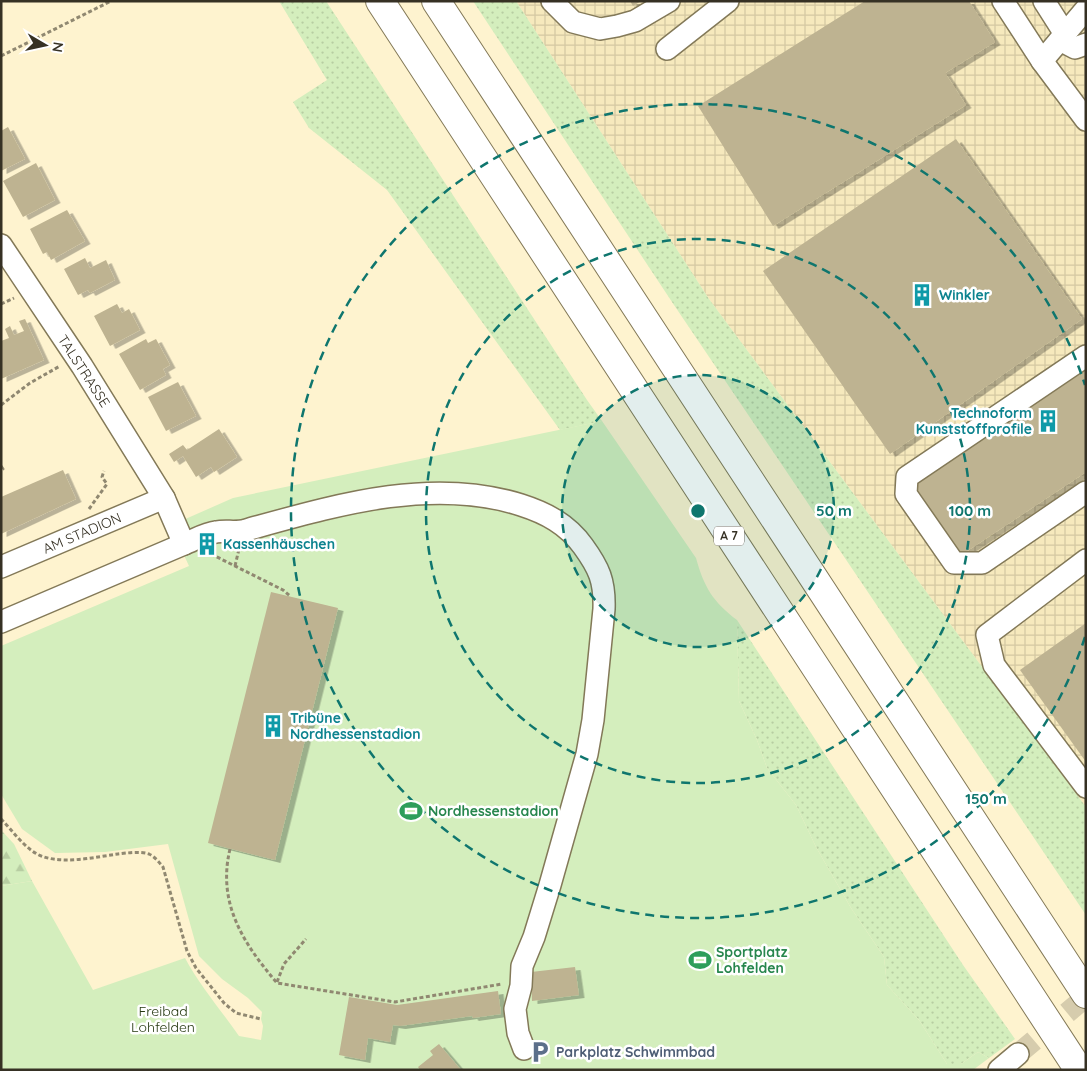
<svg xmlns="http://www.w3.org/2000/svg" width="1087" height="1071" viewBox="0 0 1087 1071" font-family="Quicksand,sans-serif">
<defs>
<pattern id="industrial-grid" width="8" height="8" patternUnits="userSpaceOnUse" patternTransform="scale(1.25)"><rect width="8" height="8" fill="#f6e9bd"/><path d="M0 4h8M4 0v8" fill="none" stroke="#d4c8a2"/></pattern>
<pattern id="grass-dots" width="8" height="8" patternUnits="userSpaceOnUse" patternTransform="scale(1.25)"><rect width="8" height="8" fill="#d4eebd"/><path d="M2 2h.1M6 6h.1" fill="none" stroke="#b7cda2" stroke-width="1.8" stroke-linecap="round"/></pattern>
<pattern id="forest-firs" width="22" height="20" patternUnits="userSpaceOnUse" patternTransform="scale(1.25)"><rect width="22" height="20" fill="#d4eebd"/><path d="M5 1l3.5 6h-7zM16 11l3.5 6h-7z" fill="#b7cda2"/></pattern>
<filter id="shadow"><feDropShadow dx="5.5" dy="3" stdDeviation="0" flood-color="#0004"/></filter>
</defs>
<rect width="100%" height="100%" fill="#fef3cf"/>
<!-- industrial -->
<polygon fill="url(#industrial-grid)" points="516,1 1086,1 1086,807 709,299"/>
<!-- grass -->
<g fill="url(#grass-dots)">
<polygon points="279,1 326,1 587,400 602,421 560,430 387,190 309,128 293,102 327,80"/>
<polygon points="473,1 516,1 709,299 1086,807 1086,915 674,305"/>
<polygon points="737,620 963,965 1015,1039 989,1058 978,1052 961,1064 947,1064 919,1020 887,985 884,957 851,908 816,847 796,805 767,768 757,740 739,701"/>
</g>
<!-- forest -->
<polygon fill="url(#forest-firs)" points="1,830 14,844 32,881 1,886"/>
<!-- green -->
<path fill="#d4eebd" d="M602 421 696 558C704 587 713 602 737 620L739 701 757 740 767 768 796 805 816 847 851 908 884 957 887 985 919 1020 947 1064H961L978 1052 989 1058 973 1070H1V886L32 881 93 990 185 958C200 986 221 1010 239 1036L261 1040 263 1026 261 1019 262 1012 248 998 222 979 199 956 168 844 105 852 55 853 22 829 1 794V646L189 566 177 540 172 542 165 528 233 498Z"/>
<!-- building -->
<g fill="#beb391" filter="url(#shadow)">
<polygon points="630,1 641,1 633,6"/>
<polygon points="865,1 969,1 995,42 945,73 966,105 773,226 698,106"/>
<polygon points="8,127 25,159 1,171 1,131"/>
<polygon points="956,139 1082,319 890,454 763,271"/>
<polygon points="36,163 55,200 23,217 3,181"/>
<polygon points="67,210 85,241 51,260 47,252 43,254 30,229"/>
<polygon points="85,258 90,268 106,260 115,280 90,293 88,290 78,295 64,269"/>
<polygon points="117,304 122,313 129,309 140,330 110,346 94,316"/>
<polygon points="25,319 44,360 1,379 1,341 9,338 5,329 10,326 14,335 24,331 19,321"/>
<polygon points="146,339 148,343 156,339 170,365 163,369 166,375 140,390 119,354"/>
<polygon points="1086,370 1086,472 958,557 911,487"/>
<polygon points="178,382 196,416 166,431 148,397"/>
<polygon points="219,429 237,457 214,472 211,467 196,477 183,456 174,462 169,454 183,445 187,450"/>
<polygon points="63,470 76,499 1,534 1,497"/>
<polygon points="271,592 338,608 275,860 208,843"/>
<polygon points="1086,623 1086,762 1020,670"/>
<polygon points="575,967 579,995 532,1001 531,972"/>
<polygon points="498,991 501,1014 473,1018 472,1016 400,1026 393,1025 390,1042 368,1038 365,1060 339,1055 349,997 397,1005"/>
<polygon points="439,1044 461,1070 420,1070 418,1067 433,1055 430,1051"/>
</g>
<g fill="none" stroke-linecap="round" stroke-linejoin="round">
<!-- minor-tunnel -->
<polyline stroke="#d6ccad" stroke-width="21" stroke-dasharray="21 11" stroke-linecap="butt" points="1018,1054 1086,997"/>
<defs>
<g id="minor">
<polyline points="552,1 573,22 600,29 617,26 635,21 669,1"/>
<polyline points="1003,1 1042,61 1086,120"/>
<polyline points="1044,1 1065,34"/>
<polyline points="1060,40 1075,48 1086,44"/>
<polyline points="667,49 728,1"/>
<polyline points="1042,61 1086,9"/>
<polyline points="1,245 82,366 164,498 184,544 1,622"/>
<polyline points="1086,356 907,477 906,494 954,563 982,563 1086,492"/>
<path d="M184 544C194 540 206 533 216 532 226 530 236 533 246 530 333 506 431 476 521 505 546 513 567 524 583 546 599 568 605 581 604 609L593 720 587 754 550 885 534 937 522 966 521 986 515 1009 518 1033 524 1049"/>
<polyline points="1086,560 987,635 994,665 1086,787"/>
<polyline points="1,567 164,498"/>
<polyline points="999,1070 1018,1054"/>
</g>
<g id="highway">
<polyline points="380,1 1079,1070"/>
<polyline points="436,1 1086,994"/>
</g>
</defs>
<!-- minor casing -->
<use href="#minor" stroke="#837958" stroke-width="24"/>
<!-- highway casing -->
<use href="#highway" stroke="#837958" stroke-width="30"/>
<!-- path -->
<g stroke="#908871" stroke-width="3" stroke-dasharray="4 2.5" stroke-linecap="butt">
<polyline points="1,56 111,1"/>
<polyline points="1,304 14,298"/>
<polyline points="1,405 30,383 60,366"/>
<polyline points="1,466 3,469 1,470"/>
<polyline points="89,509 107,484 102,477 104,471"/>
<polyline points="211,554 283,590 290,596"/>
<polyline points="235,566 239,549"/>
<path d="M1 819C13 831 27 852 44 857 67 864 95 857 118 854 127 853 140 851 149 854 155 857 159 862 163 867L187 951 196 968 224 1003 236 1013 261 1019"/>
<path d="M230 849C217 903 243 943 277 983L395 1002 502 984"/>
<polyline points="277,982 284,964 306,939"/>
</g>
<!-- minor -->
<use href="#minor" stroke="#fff" stroke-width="21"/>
<!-- highway -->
<use href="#highway" stroke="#fff" stroke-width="28"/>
</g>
<!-- distance rings -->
<circle cx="698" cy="511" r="136" fill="#0f766e" fill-opacity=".12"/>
<g fill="none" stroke="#0f766e" stroke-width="2.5" stroke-dasharray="9 6">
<circle cx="698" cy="511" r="136"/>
<circle cx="698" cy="511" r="272"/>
<path d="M1085 637A407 407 0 1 1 1085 385"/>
</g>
<!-- icons -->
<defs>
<symbol id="building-bare" viewBox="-9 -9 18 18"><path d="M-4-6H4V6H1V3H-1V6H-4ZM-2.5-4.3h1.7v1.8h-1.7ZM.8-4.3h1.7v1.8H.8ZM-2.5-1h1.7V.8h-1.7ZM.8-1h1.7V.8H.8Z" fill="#0f9aa8" stroke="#fff" stroke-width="2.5" paint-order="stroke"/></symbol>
<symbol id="stadium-bare" viewBox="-9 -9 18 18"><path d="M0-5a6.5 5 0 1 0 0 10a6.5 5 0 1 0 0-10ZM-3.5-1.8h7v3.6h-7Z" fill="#2e9e5b" stroke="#fff" stroke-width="2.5" paint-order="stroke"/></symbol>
<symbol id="parking-bare" viewBox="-9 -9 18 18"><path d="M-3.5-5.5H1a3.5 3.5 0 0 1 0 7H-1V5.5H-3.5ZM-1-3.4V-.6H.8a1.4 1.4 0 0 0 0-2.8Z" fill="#5c6f8a" stroke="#fff" stroke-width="2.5" paint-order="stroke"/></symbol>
</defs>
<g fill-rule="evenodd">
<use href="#building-bare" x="906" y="279" width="32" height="32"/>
<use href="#building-bare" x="1032" y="405" width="32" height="32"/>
<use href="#building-bare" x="191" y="528" width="32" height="32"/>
<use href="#building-bare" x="257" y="710" width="32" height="32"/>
<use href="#stadium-bare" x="395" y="795" width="32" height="32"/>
<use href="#stadium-bare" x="684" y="944" width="32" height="32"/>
<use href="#parking-bare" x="524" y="1036" width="32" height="32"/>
</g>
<g text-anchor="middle" stroke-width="5" stroke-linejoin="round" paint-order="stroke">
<!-- shield labels -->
<rect fill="#fff" stroke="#726f66" stroke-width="1" x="714" y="526.5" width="30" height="19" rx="4"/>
<g font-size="12" font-weight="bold" fill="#363124">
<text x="729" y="540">A 7</text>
</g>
<!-- culture labels -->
<g font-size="14" font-weight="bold" fill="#0d838f" stroke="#fff" text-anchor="start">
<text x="939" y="300">Winkler</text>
<text x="1032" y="418" text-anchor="end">Technoform<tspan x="1032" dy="16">Kunststoffprofile</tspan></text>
<text x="223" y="549">Kassenhäuschen</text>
<text x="290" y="723">Tribüne<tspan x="290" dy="16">Nordhessenstadion</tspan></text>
</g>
<!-- street labels -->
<g font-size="14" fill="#363124" stroke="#fff">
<text transform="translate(84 371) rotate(57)" y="5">TALSTRASSE</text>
<text transform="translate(82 533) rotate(-23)" y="5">AM STADION</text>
</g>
<!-- leisure labels -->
<g font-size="14" font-weight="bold" fill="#27864d" stroke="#fff" text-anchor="start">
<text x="428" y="816">Nordhessenstadion</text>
<text x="716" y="957">Sportplatz<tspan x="716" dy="16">Lohfelden</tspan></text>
</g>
<!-- park labels -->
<g font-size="14" fill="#253810" stroke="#fff">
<text x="163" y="1016">Freibad<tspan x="163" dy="16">Lohfelden</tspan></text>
</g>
<!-- service labels -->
<g font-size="14" font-weight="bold" fill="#4e5e75" stroke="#fff" text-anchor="start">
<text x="556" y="1057">Parkplatz Schwimmbad</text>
</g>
</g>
<circle cx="698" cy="511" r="8" fill="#0f766e" stroke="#fff" stroke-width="2.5"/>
<g font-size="15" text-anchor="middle" font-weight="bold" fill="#0f766e" stroke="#fff" stroke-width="5" stroke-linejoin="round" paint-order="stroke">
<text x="834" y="516">50 m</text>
<text x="970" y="516">100 m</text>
<text x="986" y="804">150 m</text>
</g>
<!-- border -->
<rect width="1087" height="1071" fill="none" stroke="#363124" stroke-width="5"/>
<!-- north arrow -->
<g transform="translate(45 45) rotate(99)" stroke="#ffffff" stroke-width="4" paint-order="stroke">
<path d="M0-4L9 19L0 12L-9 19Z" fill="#363124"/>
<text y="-8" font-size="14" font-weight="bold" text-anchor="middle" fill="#363124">N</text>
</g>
</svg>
